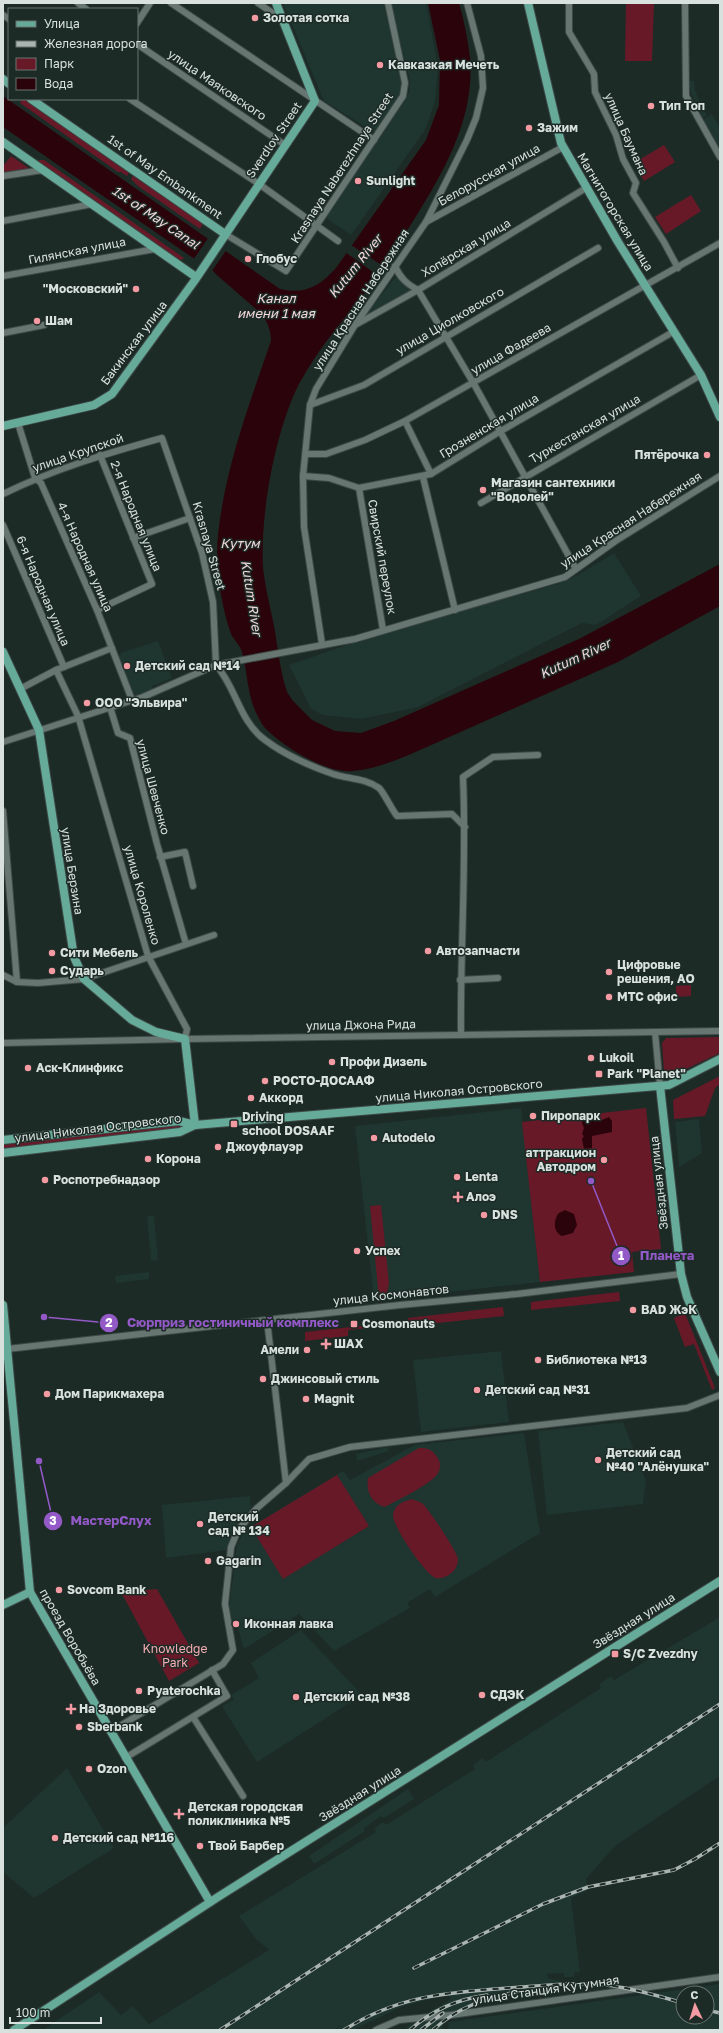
<svg xmlns="http://www.w3.org/2000/svg" width="723" height="2033" viewBox="0 0 723 2033" font-family="'Golos Text',sans-serif">
<rect width="100%" height="100%" fill="#1d2b27"/>
<!-- built -->
<g fill="#1f352f" fill-rule="evenodd">
<polygon points="283,3 386,3 402,81 400,96 374,132 324,101"/>
<polygon points="390,3 426,3 438,67 435,102 425,130 351,235 326,218 409,93 410,81"/>
<polygon points="689,81 694,81 695,91 707,116 703,118 691,93"/>
<polygon points="712,114 720,128 720,149 703,120"/>
<polygon points="402,269 407,280 419,286 366,314"/>
<polygon points="614,553 641,596 596,625 582,623 418,707 361,719 323,715 311,709 289,665 370,637 554,585 578,575"/>
<polygon points="158,641 172,678 152,686 153,690 138,696 132,694 118,656 121,655 120,653"/>
<polygon points="521,1108 540,1282 374,1300 355,1126"/>
<polygon points="699,1119 702,1153 679,1167 675,1122"/>
<polygon points="147,1216 154,1216 158,1260 151,1261"/>
<polygon points="149,1272 149,1279 116,1283 115,1276"/>
<polygon points="501,1351 509,1422 421,1432 413,1360"/>
<polygon points="623,1422 646,1481 643,1504 547,1515 538,1431"/>
<polygon points="524,1433 540,1533 435,1597 430,1589 407,1603 410,1608 334,1651 299,1614 244,1649 237,1625 235,1626 233,1622 229,1608 237,1545 244,1532 251,1527 343,1471 350,1480 415,1445"/>
<polygon points="388,1447 389,1451 357,1461 356,1454"/>
<polygon points="250,1496 251,1508 233,1528 227,1550 166,1558 162,1505"/>
<polygon points="720,1617 720,1776 615,1846 586,1879 588,1890 571,1898 580,1972 574,1973 574,1977 564,1977 564,1973 547,1974 548,1978 560,1981 560,1987 492,1999 463,2009 444,2022 442,2030 405,2030 412,2022 451,1999 448,1995 403,2006 353,2030 336,2030 342,2025 333,2030 43,2030 99,1992 121,2015 133,2006 149,2024 269,1950 256,1939 239,1916 376,1832 374,1828 383,1822 386,1825 475,1769 473,1765 483,1758 486,1762 601,1688 599,1684 611,1676 614,1680"/>
<polygon points="301,1630 362,1695 257,1762 222,1706 234,1700 231,1695 259,1678 251,1663"/>
<polygon points="67,1768 114,1848 34,1898 3,1872 3,1828"/>
<polygon points="408,1789 414,1799 384,1818 381,1816 364,1828 365,1831 314,1864 309,1856"/>
<path d="M720 1984V2030H448L449 2022ZM683 1993H707V2017H683Z"/>
</g>
<!-- green -->
<g fill="#681928">
<polygon points="626,3 654,3 652,61 625,61"/>
<polygon points="22,100 26,100 129,173 127,176 121,172 118,172 20,103"/>
<polygon points="664,145 675,162 644,181 634,163"/>
<polygon points="11,156 30,169 3,175 3,166"/>
<polygon points="39,160 44,160 184,258 181,260 176,258 37,163"/>
<polygon points="133,176 203,223 200,229 138,186 131,179"/>
<polygon points="691,195 701,211 666,234 655,217"/>
<polygon points="691,985 691,996 676,997 676,986"/>
<polygon points="720,1037 720,1053 673,1075 664,1071 662,1043 666,1038"/>
<polygon points="720,1076 720,1084 715,1088 705,1116 674,1119 673,1100"/>
<polygon points="646,1108 661,1249 632,1252 634,1272 540,1282 522,1122"/>
<polygon points="178,1123 182,1125 179,1130 3,1149 3,1145 42,1141 59,1136"/>
<polygon points="381,1205 389,1283 386,1297 379,1298 370,1206"/>
<polygon points="619,1292 620,1301 531,1310 531,1302"/>
<polygon points="503,1307 504,1316 409,1326 408,1318"/>
<polygon points="685,1313 715,1388 712,1390 694,1344 685,1347 674,1318"/>
<polygon points="390,1320 396,1325 348,1330 348,1336 305,1341 305,1332 369,1325 369,1322"/>
<path d="M419 1448C427 1448 432 1449 437 1457 440 1461 441 1466 439 1471 435 1483 397 1500 385 1507 371 1503 366 1491 368 1478Z"/>
<polygon points="337,1475 369,1526 283,1579 251,1527"/>
<path d="M412 1499C416 1501 421 1502 423 1504 429 1510 457 1551 458 1559 458 1565 455 1571 450 1574 446 1577 441 1579 436 1578 425 1575 393 1526 393 1516 394 1504 403 1502 412 1499Z"/>
<polygon points="157,1589 199,1663 169,1681 121,1592"/>
</g>
<!-- water -->
<g fill="#2b030a">
<path d="M428 3H459C464 21 468 39 470 58 475 117 445 170 415 218 402 238 391 260 376 279 349 313 320 345 299 384 275 431 260 515 263 567 265 587 270 606 274 626 278 648 280 671 287 692L293 701 312 720 335 731 361 733 394 721 579 639 720 564V606L618 662 411 754C392 762 374 769 353 771 327 774 286 748 268 731 262 726 257 715 254 708 247 689 247 670 242 652 240 645 234 640 231 634 221 607 215 564 218 535 225 468 249 405 271 341 271 331 268 324 263 315L218 276 200 258H193L3 127V96L280 289C305 295 320 286 336 268L426 140 439 105 440 60Z"/>
<polygon points="609,1117 612,1121 612,1132 592,1136 592,1148 584,1149 582,1139 584,1136 582,1134 584,1128 582,1123 583,1120 597,1118 602,1120"/>
<path d="M565 1210 574 1214 577 1225 573 1233 562 1236C553 1232 553 1220 559 1213Z"/>
</g>
<!-- pier -->
<g fill="#1d2b27">
<polygon points="209,237 227,249 212,271 199,260 193,260"/>
<polygon points="351,245 386,268 380,277 345,252"/>
</g>
<g fill="none" stroke-linecap="round" stroke-linejoin="round">
<defs>
<g id="minor">
<polyline points="78,3 86,9"/>
<polyline points="171,3 374,140"/>
<polyline points="258,3 283,20"/>
<polyline points="569,3 569,32 594,74 595,92 616,135 623,159 636,183 633,193 664,242 678,268"/>
<polyline points="685,3 686,96 720,157"/>
<polyline points="3,15 9,19"/>
<polyline points="137,23 150,3"/>
<polyline points="137,44 285,145"/>
<polyline points="130,99 259,184 338,241"/>
<polyline points="3,176 43,170"/>
<polyline points="3,221 92,204"/>
<polyline points="426,222 563,147"/>
<polyline points="225,234 286,271 403,96 405,83 388,3"/>
<path d="M395 266C400 278 407 284 418 290"/>
<polyline points="3,276 155,249"/>
<polyline points="418,290 474,384 576,569"/>
<polyline points="357,324 418,290 586,188"/>
<polyline points="3,333 44,325"/>
<polyline points="310,405 364,385 598,248"/>
<polyline points="405,421 431,474"/>
<polyline points="18,423 35,478 41,483 97,610 132,700"/>
<polyline points="306,454 326,454 365,440 405,421 720,243"/>
<polyline points="303,476 329,478 359,488 431,474 499,432 673,332"/>
<polyline points="423,477 455,610"/>
<polyline points="359,488 383,630"/>
<path d="M3 494C54 469 108 453 162 438L202 553 213 602 216 665"/>
<polyline points="481,503 701,375"/>
<polyline points="3,525 64,667"/>
<polyline points="133,538 190,518"/>
<polyline points="97,610 152,584 100,455"/>
<polyline points="322,644 304,527 303,476 310,405 316,389 355,325 426,222 467,140 476,118 483,88 481,56 467,3"/>
<path d="M216 665C236 687 239 721 265 740 285 755 310 766 333 774 348 779 365 778 379 788 383 791 392 810 397 816L452 814 465 827"/>
<polyline points="56,670 78,716 148,956 187,1029 185,1039"/>
<polyline points="20,689 56,670 112,648"/>
<polyline points="110,707 118,733 130,738 157,844 186,944"/>
<polyline points="3,742 143,697 216,665 355,639 565,577 617,540 720,476"/>
<polyline points="3,811 17,982"/>
<polyline points="160,857 185,852 193,886"/>
<polyline points="3,975 17,982 38,983 84,979 214,935"/>
<polyline points="460,980 498,978"/>
<polyline points="655,1032 660,1086"/>
<path d="M461 1035C460 949 467 863 463 777L493 757 538 755"/>
<polyline points="3,1043 185,1039 720,1031"/>
<polyline points="267,1320 286,1483"/>
<polyline points="7,1349 400,1305 517,1294 681,1274"/>
<polyline points="193,1717 243,1796"/>
<polyline points="110,1732 223,1664 233,1650 225,1604 231,1547 238,1530 256,1509 286,1483 309,1459 350,1447 687,1408 720,1395"/>
<polyline points="125,1758 227,1696 212,1670"/>
<polyline points="376,2030 399,2020 451,2015 720,1977"/>
</g>
<g id="major">
<polyline points="528,3 561,143 618,242 701,375 720,417"/>
<polyline points="3,79 9,84"/>
<polyline points="31,99 225,234"/>
<polyline points="3,142 196,277"/>
<polyline points="3,426 94,405 112,394 195,280 315,101 276,3"/>
<polyline points="3,652 39,730 74,957 84,979 132,1020 156,1032 185,1039 195,1125"/>
<polyline points="660,1086 681,1274 687,1297 720,1372"/>
<polyline points="3,1140 179,1121 195,1125"/>
<polyline points="3,1153 180,1132 195,1125 669,1085 720,1059"/>
<polyline points="3,1305 30,1592 210,1902"/>
<polyline points="3,1605 30,1592"/>
<polyline points="14,2030 218,1897 720,1581"/>
</g>
</defs>
<!-- minor casing -->
<use href="#minor" stroke="#3d4946" stroke-width="8"/>
<!-- major casing -->
<use href="#major" stroke="#3d4946" stroke-width="10"/>
<!-- minor -->
<use href="#minor" stroke="#677671" stroke-width="6"/>
<!-- major -->
<use href="#major" stroke="#66ab99" stroke-width="8"/>
<defs>
<g id="rail">
<polyline points="414,1968 543,1904 588,1887 674,1870 695,1859 720,1843"/>
<polyline points="707,2010 720,2013"/>
<polyline points="220,2030 720,1704"/>
<path d="M344 2030C402 1993 455 1992 521 1987 549 1985 578 1982 606 1985 633 1988 658 1996 683 2003"/>
<path d="M410 2030C432 2010 458 1999 487 1995"/>
<polyline points="421,2030 443,2013"/>
<path d="M433 2030C458 2007 484 1999 516 1992"/>
</g>
</defs>
<!-- rail casing -->
<use href="#rail" stroke="#aab4b1" stroke-width="3.5"/>
<!-- rail -->
<use href="#rail" stroke="#1d2b27" stroke-width="2" stroke-dasharray="6" stroke-linecap="butt"/>
</g>
<!-- markers -->
<g fill="#f49aa2" stroke="#1d2b27" stroke-width="1.5">
<circle cx="255" cy="18" r="4"/>
<circle cx="380" cy="65" r="4"/>
<circle cx="651" cy="106" r="4"/>
<circle cx="529" cy="128" r="4"/>
<circle cx="358" cy="181" r="4"/>
<circle cx="248" cy="259" r="4"/>
<circle cx="136" cy="289" r="4"/>
<circle cx="37" cy="321" r="4"/>
<circle cx="707" cy="455" r="4"/>
<circle cx="483" cy="490" r="4"/>
<circle cx="127" cy="666" r="4"/>
<circle cx="87" cy="703" r="4"/>
<circle cx="428" cy="951" r="4"/>
<circle cx="52" cy="953" r="4"/>
<circle cx="52" cy="971" r="4"/>
<circle cx="609" cy="972" r="4"/>
<circle cx="609" cy="997" r="4"/>
<circle cx="591" cy="1058" r="4"/>
<circle cx="332" cy="1062" r="4"/>
<circle cx="28" cy="1068" r="4"/>
<rect x="595" y="1070" width="8" height="8" rx="2"/>
<circle cx="265" cy="1081" r="4"/>
<circle cx="251" cy="1098" r="4"/>
<circle cx="533" cy="1116" r="4"/>
<rect x="230" y="1120" width="8" height="8" rx="2"/>
<circle cx="374" cy="1138" r="4"/>
<circle cx="218" cy="1147" r="4"/>
<circle cx="148" cy="1159" r="4"/>
<circle cx="604" cy="1160" r="4"/>
<circle cx="457" cy="1177" r="4"/>
<circle cx="45" cy="1180" r="4"/>
<path d="M456 1191h4v4h4v4h-4v4h-4v-4h-4v-4h4z"/>
<circle cx="484" cy="1215" r="4"/>
<circle cx="357" cy="1251" r="4"/>
<circle cx="633" cy="1310" r="4"/>
<rect x="350" y="1320" width="8" height="8" rx="2"/>
<path d="M324 1338h4v4h4v4h-4v4h-4v-4h-4v-4h4z"/>
<circle cx="307" cy="1350" r="4"/>
<circle cx="538" cy="1360" r="4"/>
<circle cx="263" cy="1379" r="4"/>
<circle cx="477" cy="1390" r="4"/>
<circle cx="47" cy="1394" r="4"/>
<circle cx="306" cy="1399" r="4"/>
<circle cx="598" cy="1460" r="4"/>
<circle cx="200" cy="1524" r="4"/>
<circle cx="208" cy="1561" r="4"/>
<circle cx="59" cy="1590" r="4"/>
<circle cx="236" cy="1624" r="4"/>
<rect x="611" y="1650" width="8" height="8" rx="2"/>
<circle cx="139" cy="1691" r="4"/>
<circle cx="482" cy="1695" r="4"/>
<circle cx="296" cy="1697" r="4"/>
<path d="M69 1703h4v4h4v4h-4v4h-4v-4h-4v-4h4z"/>
<circle cx="79" cy="1727" r="4"/>
<circle cx="89" cy="1769" r="4"/>
<path d="M177 1808h4v4h4v4h-4v4h-4v-4h-4v-4h4z"/>
<circle cx="55" cy="1838" r="4"/>
<circle cx="200" cy="1846" r="4"/>
</g>
<g text-anchor="middle" stroke-width="3" stroke-linejoin="round" paint-order="stroke">
<!-- poi labels -->
<g font-size="12" font-weight="bold" fill="#d8e1de" stroke="#1d2b27" text-anchor="start">
<text x="263" y="22">Золотая сотка</text>
<text x="388" y="69">Кавказкая Мечеть</text>
<text x="659" y="110">Тип Топ</text>
<text x="537" y="132">Зажим</text>
<text x="366" y="185">Sunlight</text>
<text x="256" y="263">Глобус</text>
<text x="128" y="293" text-anchor="end">"Московский"</text>
<text x="45" y="325">Шам</text>
<text x="699" y="459" text-anchor="end">Пятёрочка</text>
<text x="491" y="487">Магазин сантехники<tspan x="491" dy="14">"Водолей"</tspan></text>
<text x="135" y="670">Детский сад №14</text>
<text x="95" y="707">ООО "Эльвира"</text>
<text x="436" y="955">Автозапчасти</text>
<text x="60" y="957">Сити Мебель</text>
<text x="617" y="969">Цифровые<tspan x="617" dy="14">решения, АО</tspan></text>
<text x="60" y="975">Сударь</text>
<text x="617" y="1001">МТС офис</text>
<text x="599" y="1062">Lukoil</text>
<text x="340" y="1066">Профи Дизель</text>
<text x="36" y="1072">Аск-Клинфикс</text>
<text x="607" y="1078">Park "Planet"</text>
<text x="273" y="1085">РОСТО-ДОСААФ</text>
<text x="259" y="1102">Аккорд</text>
<text x="541" y="1120">Пиропарк</text>
<text x="242" y="1121">Driving<tspan x="242" dy="14">school DOSAAF</tspan></text>
<text x="382" y="1142">Autodelo</text>
<text x="226" y="1151">Джоуфлауэр</text>
<text x="596" y="1157" text-anchor="end">аттракцион<tspan x="596" dy="14">Автодром</tspan></text>
<text x="156" y="1163">Корона</text>
<text x="465" y="1181">Lenta</text>
<text x="53" y="1184">Роспотребнадзор</text>
<text x="466" y="1201">Алоэ</text>
<text x="492" y="1219">DNS</text>
<text x="365" y="1255">Успех</text>
<text x="641" y="1314">BAD ЖэК</text>
<text x="362" y="1328">Cosmonauts</text>
<text x="334" y="1348">ШАХ</text>
<text x="299" y="1354" text-anchor="end">Амели</text>
<text x="546" y="1364">Библиотека №13</text>
<text x="271" y="1383">Джинсовый стиль</text>
<text x="485" y="1394">Детский сад №31</text>
<text x="55" y="1398">Дом Парикмахера</text>
<text x="314" y="1403">Magnit</text>
<text x="606" y="1457">Детский сад<tspan x="606" dy="14">№40 "Алёнушка"</tspan></text>
<text x="208" y="1521">Детский<tspan x="208" dy="14">сад № 134</tspan></text>
<text x="216" y="1565">Gagarin</text>
<text x="67" y="1594">Sovcom Bank</text>
<text x="244" y="1628">Иконная лавка</text>
<text x="623" y="1658">S/C Zvezdny</text>
<text x="147" y="1695">Pyaterochka</text>
<text x="490" y="1699">СДЭК</text>
<text x="304" y="1701">Детский сад №38</text>
<text x="79" y="1713">На Здоровье</text>
<text x="87" y="1731">Sberbank</text>
<text x="97" y="1773">Ozon</text>
<text x="188" y="1811">Детская городская<tspan x="188" dy="14">поликлиника №5</tspan></text>
<text x="63" y="1842">Детский сад №116</text>
<text x="208" y="1850">Твой Барбер</text>
</g>
<!-- street labels -->
<g font-size="12" fill="#d8e1de" stroke="#1d2b27">
<text transform="translate(217 85) rotate(34)" y="4">улица Маяковского</text>
<text transform="translate(626 134) rotate(66)" y="4">улица Баумана</text>
<text transform="translate(274 140) rotate(-56)" y="4">Sverdlov Street</text>
<text transform="translate(342 168) rotate(-57)" y="4">Krasnaya Naberezhnaya Street</text>
<text transform="translate(489 175) rotate(-29)" y="4">Белорусская улица</text>
<text transform="translate(165 177) rotate(35)" y="4">1st of May Embankment</text>
<text transform="translate(615 212) rotate(59)" y="4">Магнитогорская улица</text>
<text transform="translate(466 248) rotate(-31)" y="4">Хопёрская улица</text>
<text transform="translate(77 251) rotate(-11)" y="4">Гилянская улица</text>
<text transform="translate(361 300) rotate(-57)" y="4">улица Красная Набережная</text>
<text transform="translate(450 321) rotate(-30)" y="4">улица Циолковского</text>
<text transform="translate(134 343) rotate(-53)" y="4">Бакинская улица</text>
<text transform="translate(511 349) rotate(-30)" y="4">улица Фадеева</text>
<text transform="translate(489 426) rotate(-31)" y="4">Грозненская улица</text>
<text transform="translate(585 429) rotate(-30)" y="4">Туркестанская улица</text>
<text transform="translate(78 453) rotate(-19)" y="4">улица Крупской</text>
<text transform="translate(136 516) rotate(68)" y="4">2-я Народная улица</text>
<text transform="translate(631 520) rotate(-33)" y="4">улица Красная Набережная</text>
<text transform="translate(209 546) rotate(74)" y="4">Krasnaya Street</text>
<text transform="translate(85 557) rotate(66)" y="4">4-я Народная улица</text>
<text transform="translate(382 557) rotate(80)" y="4">Свирский переулок</text>
<text transform="translate(43 591) rotate(67)" y="4">6-я Народная улица</text>
<text transform="translate(153 787) rotate(75)" y="4">улица Шевченко</text>
<text transform="translate(72 871) rotate(81)" y="4">улица Берзина</text>
<text transform="translate(142 895) rotate(74)" y="4">улица Короленко</text>
<text transform="translate(361 1025) rotate(-1)" y="4">улица Джона Рида</text>
<text transform="translate(459 1091) rotate(-5)" y="4">улица Николая Островского</text>
<text transform="translate(98 1128) rotate(-7)" y="4">улица Николая Островского</text>
<text transform="translate(659 1183) rotate(-96)" y="4">Звёздная улица</text>
<text transform="translate(391 1295) rotate(-6)" y="4">улица Космонавтов</text>
<text transform="translate(634 1621) rotate(-32)" y="4">Звёздная улица</text>
<text transform="translate(70 1637) rotate(60)" y="4">проезд Воробьёва</text>
<text transform="translate(360 1794) rotate(-32)" y="4">Звёздная улица</text>
<text transform="translate(546 1990) rotate(-8)" y="4">улица Станция Кутумная</text>
</g>
<!-- park labels -->
<g font-size="12" fill="#f5acb2" stroke="#1d2b27">
<text x="175" y="1653">Knowledge<tspan x="175" dy="14">Park</tspan></text>
</g>
<!-- water labels -->
<g font-size="13" font-style="italic" fill="#f2d8da" stroke="#1d2b27">
<text transform="translate(156 217) rotate(34)" y="5">1st of May Canal</text>
<text transform="translate(355 266) rotate(-51)" y="5">Kutum River</text>
<text x="276" y="303">Канал<tspan x="276" dy="15">имени 1 мая</tspan></text>
<text x="240" y="548">Кутум</text>
<text transform="translate(252 598) rotate(81)" y="5">Kutum River</text>
<text transform="translate(575 658) rotate(-25)" y="5">Kutum River</text>
</g>
</g>
<!-- callouts -->
<path fill="none" stroke="#9259c7" stroke-width="1.5" d="M591 1181L621 1256M44 1317L109 1323M39 1461L53 1521"/>
<g fill="#9259c7" stroke="#1d2b27" stroke-width="1.5">
<circle cx="591" cy="1181" r="4"/>
<circle cx="44" cy="1317" r="4"/>
<circle cx="39" cy="1461" r="4"/>
<circle cx="621" cy="1256" r="10"/>
<circle cx="109" cy="1323" r="10"/>
<circle cx="53" cy="1521" r="10"/>
</g>
<g font-size="12" text-anchor="middle" font-weight="bold" fill="#fff">
<text x="621" y="1260">1</text>
<text x="109" y="1327">2</text>
<text x="53" y="1525">3</text>
</g>
<g font-size="13" text-anchor="middle" font-weight="bold" fill="#9259c7" stroke="#1d2b27" stroke-width="3" stroke-linejoin="round" paint-order="stroke">
<text x="667" y="1260">Планета</text>
<text x="233" y="1327">Сюрприз гостиничный комплекс</text>
<text x="111" y="1525">МастерСлух</text>
</g>
<!-- border -->
<rect width="723" height="2033" fill="none" stroke="#d8e1de" stroke-width="8"/>
<!-- legend -->
<rect x="8" y="8" width="130" height="92" fill="#1d2b27" stroke="#687470"/>
<rect x="16" y="21" width="20" height="6" fill="#66ab99" stroke="#687470"/>
<text x="44" y="28" font-size="12" fill="#d8e1de">Улица</text>
<rect x="16" y="41" width="20" height="6" fill="#aab4b1" stroke="#687470"/>
<text x="44" y="48" font-size="12" fill="#d8e1de">Железная дорога</text>
<rect x="16" y="58" width="20" height="12" fill="#681928" stroke="#687470"/>
<text x="44" y="68" font-size="12" fill="#d8e1de">Парк</text>
<rect x="16" y="78" width="20" height="12" fill="#2b030a" stroke="#687470"/>
<text x="44" y="88" font-size="12" fill="#d8e1de">Вода</text>
<!-- north arrow -->
<g transform="translate(695 2005) rotate(356)"><circle r="19" fill="#1d2b27" stroke="#687470"/>
<path d="M0-3L7 15L0 10L-7 15Z" fill="#f49aa2"/>
<text y="-6" font-size="11" font-weight="bold" text-anchor="middle" fill="#d8e1de">С</text>
</g>
<!-- scale -->
<path d="M10 2017v6h91v-6" fill="none" stroke="#d8e1de" stroke-width="2"/>
<text x="16" y="2017" font-size="12" fill="#d8e1de" stroke="#1d2b27" stroke-width="3" paint-order="stroke">100 m</text>
</svg>
